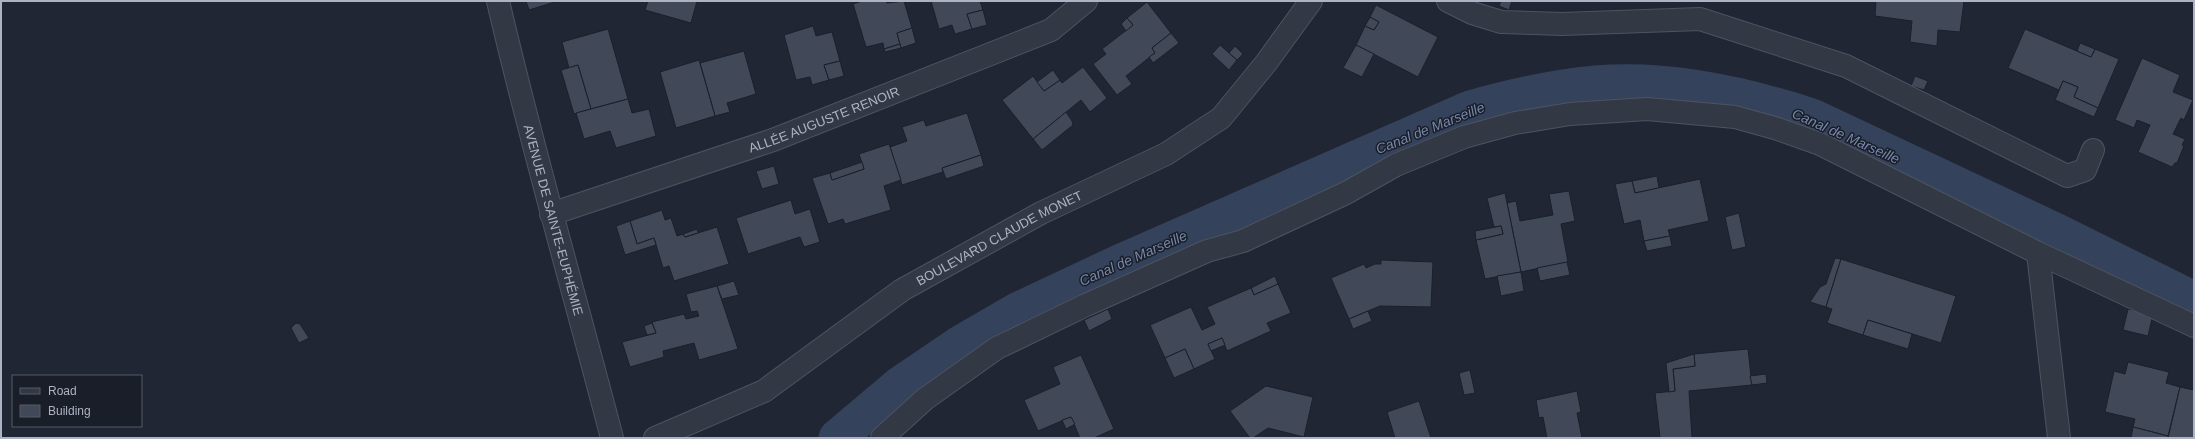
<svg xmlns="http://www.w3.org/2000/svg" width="2195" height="439" viewBox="0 0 2195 439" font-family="Arial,sans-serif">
<rect width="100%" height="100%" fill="#202634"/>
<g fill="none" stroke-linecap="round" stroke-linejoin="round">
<!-- canal -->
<path stroke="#35425c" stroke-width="37" d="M837 438 901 384 960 344 1017 311 1117 264 1470 109C1512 97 1553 88 1596 84 1667 78 1745 95 1812 117L2057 232 2194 300"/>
</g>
<!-- building -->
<g fill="#414958" stroke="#1a202b">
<polygon points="526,1 558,1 529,10"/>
<polygon points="648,1 697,1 691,23 645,10"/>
<polygon points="862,1 886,1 887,3 904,1 912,28 897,33 900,44 884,49 883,43 866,47 853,4"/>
<polygon points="931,1 980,1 983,10 967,14 972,29 955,34 952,25 939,29"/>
<polygon points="1501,1 1512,1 1509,10 1499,6"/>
<polygon points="1876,1 1964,1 1960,32 1938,30 1937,46 1910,42 1912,21 1875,16"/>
<polygon points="1147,2 1171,33 1152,48 1155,53 1126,76 1132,84 1117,95 1093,64 1106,54 1102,49 1133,25 1127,18"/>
<polygon points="1376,5 1438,37 1418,77 1356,45 1365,26 1374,30 1379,22 1370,17"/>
<polygon points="983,10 987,25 972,29 967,14"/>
<polygon points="1370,17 1379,22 1374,30 1365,26"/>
<polygon points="1127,18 1133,25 1126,31 1121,24"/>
<polygon points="813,26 816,36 832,32 840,61 824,65 829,80 812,85 810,77 796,80 784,35"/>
<polygon points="912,28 916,43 901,48 897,33"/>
<polygon points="608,29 628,99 591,109 578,65 569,68 562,42"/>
<polygon points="2025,29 2091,57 2095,49 2119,59 2098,108 2074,97 2078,87 2063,81 2059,90 2008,68"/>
<polygon points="1171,33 1179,43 1153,63 1149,57 1155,53 1152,48"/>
<polygon points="2080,43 2095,49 2091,57 2077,51"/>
<polygon points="900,44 901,48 885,52 884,49"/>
<polygon points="1220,45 1237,60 1229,70 1212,54"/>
<polygon points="1356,45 1374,54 1362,77 1343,68"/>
<polygon points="1235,46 1243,54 1237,60 1229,53"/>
<polygon points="744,51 756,94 727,103 730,112 715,116 700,63"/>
<polygon points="2142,58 2180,75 2173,92 2193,100 2184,120 2181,118 2173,134 2185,139 2182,145 2184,146 2177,163 2175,163 2172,167 2138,152 2150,125 2137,120 2134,128 2115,120"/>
<polygon points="699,60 715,116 676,128 660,72"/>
<polygon points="840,61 844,76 829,80 824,65"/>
<polygon points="578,65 591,109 574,114 561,70"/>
<polygon points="1083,67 1107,98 1090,112 1081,100 1033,139 1002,100 1033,76 1044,91 1060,80 1062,83"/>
<polygon points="1053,70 1060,80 1044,91 1037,82"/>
<polygon points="1915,76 1928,81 1924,90 1911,86"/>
<polygon points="2063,81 2078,87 2074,97 2098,108 2094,117 2055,100"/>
<polygon points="628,99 632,113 649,109 656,136 616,148 610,131 584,139 576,113"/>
<polygon points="1066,112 1072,121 1073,125 1042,150 1033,139"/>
<polygon points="967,113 981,155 942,168 943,172 902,185 890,147 907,141 902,127 924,120 926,126"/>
<polygon points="889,144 901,180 884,186 891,210 845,224 843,219 828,224 812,178 830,173 832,180 864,169 859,154"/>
<polygon points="981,155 984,166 946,179 942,168"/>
<polygon points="862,162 864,169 832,180 830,173"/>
<polygon points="774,166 779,184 762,189 756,171"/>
<polygon points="1657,176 1659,188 1635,193 1632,181"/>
<polygon points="1700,179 1709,221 1668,230 1670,236 1644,241 1640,220 1624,224 1615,184 1632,181 1635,193"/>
<polygon points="1569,191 1575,221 1561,224 1568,262 1521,272 1507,203 1516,201 1520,221 1553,215 1549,194"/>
<polygon points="1505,193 1521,272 1485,279 1476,240 1503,234 1501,226 1494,227 1487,198"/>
<polygon points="791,200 795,214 810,209 820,242 804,247 800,237 748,254 736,218"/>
<polygon points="662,210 665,220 671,218 677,236 683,234 685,237 717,227 729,264 674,281 669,266 663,268 654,238 637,244 630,221"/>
<polygon points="1739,213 1746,247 1732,250 1725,217"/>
<polygon points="630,221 637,244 654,238 656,245 625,255 616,226"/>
<polygon points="1501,226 1503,234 1476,240 1475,231"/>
<polygon points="697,229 698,233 685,237 683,234"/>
<polygon points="1670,236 1672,246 1647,251 1644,241"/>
<polygon points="1835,258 1841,259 1826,307 1810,302 1820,287 1826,284"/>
<polygon points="1841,259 1956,296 1941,343 1868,320 1863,335 1827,323 1832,309 1826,307"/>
<polygon points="1381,260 1433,262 1431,307 1380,306 1349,319 1331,278 1364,264 1366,268 1375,264 1381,264"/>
<polygon points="1567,262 1570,275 1540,281 1537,268"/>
<polygon points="1521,272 1524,291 1501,296 1497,276"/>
<polygon points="1275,276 1278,284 1254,295 1251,288"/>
<polygon points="734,281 739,295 722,299 717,286"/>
<polygon points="1278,284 1291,313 1267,323 1271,331 1227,351 1222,338 1208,344 1215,359 1194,369 1185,349 1165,358 1150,325 1191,307 1202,330 1215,324 1207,307 1251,288 1254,295"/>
<polygon points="717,286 738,349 699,360 694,343 663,351 664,357 630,367 622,342 656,333 652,322 684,314 686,319 699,316 697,311 691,312 686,294"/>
<polygon points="1108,309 1112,319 1089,331 1084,320"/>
<polygon points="2128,309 2153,314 2148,336 2123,330"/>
<polygon points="1368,311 1372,321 1353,329 1349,319"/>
<polygon points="1868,320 1912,334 1908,349 1863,335"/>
<polygon points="296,323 300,324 309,338 299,343 291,328"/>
<polygon points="652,323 656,333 647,335 644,326"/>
<polygon points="1222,338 1225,345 1211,351 1208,344"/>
<polygon points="1185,349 1194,369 1174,378 1165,358"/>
<polygon points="1748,349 1752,385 1689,391 1692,438 1660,438 1655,393 1675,391 1673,369 1695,366 1694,354"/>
<polygon points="1694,354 1695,366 1673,369 1675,391 1669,392 1666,363"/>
<polygon points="1081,355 1114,429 1094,438 1080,438 1071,417 1038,431 1024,400 1060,384 1053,367"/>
<polygon points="2128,362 2169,372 2166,383 2180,387 2168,436 2133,427 2135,419 2105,412 2114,371 2125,374"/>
<polygon points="1470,370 1475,393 1464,395 1459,373"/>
<polygon points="1766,374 1767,383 1752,385 1750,376"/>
<polygon points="1266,386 1313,397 1304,437 1268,428 1253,438 1250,438 1230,411"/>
<polygon points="2180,387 2194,390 2194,438 2168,438"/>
<polygon points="1577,391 1581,412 1577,413 1582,438 1547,438 1543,417 1539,418 1536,400"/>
<polygon points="1419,401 1431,438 1395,438 1387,412"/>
<polygon points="1071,417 1075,424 1066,429 1062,420"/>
<polygon points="2133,427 2168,436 2168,438 2131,438"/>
</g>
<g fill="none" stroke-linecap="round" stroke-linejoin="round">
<defs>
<g id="minor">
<path id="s1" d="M498 1C532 148 574 292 612 438"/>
<polyline points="1448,1 1472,13 1501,22 1562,24 1700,19 1846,66 2067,176 2085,170 2093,150"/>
<path id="s2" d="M551 214 773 140 1051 30 1086 1"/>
<polyline points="2038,253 2059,438"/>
<path id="s3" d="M655 438 764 391 902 290 1041 213 1166 154 1221 118 1266 63 1311 1"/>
<polyline points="882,438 925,399 997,348 1086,305 1207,251 1243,241 1346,193 1396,165 1464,137 1515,123 1570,114 1647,109 1735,117 1778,129 1820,144 2038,253 2194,326"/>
</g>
</defs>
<!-- minor casing -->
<use href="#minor" stroke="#4d5360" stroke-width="24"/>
<!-- minor -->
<use href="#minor" stroke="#333944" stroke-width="22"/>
</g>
<g text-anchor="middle" stroke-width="3" stroke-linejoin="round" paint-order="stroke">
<!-- street labels -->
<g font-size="13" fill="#adb3c2" stroke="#191e29">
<text dy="5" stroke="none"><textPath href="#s2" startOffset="289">ALLÉE AUGUSTE RENOIR</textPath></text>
<text dy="5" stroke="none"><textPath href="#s1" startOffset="226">AVENUE DE SAINTE-EUPHÉMIE</textPath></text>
<text dy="5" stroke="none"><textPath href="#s3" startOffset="400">BOULEVARD CLAUDE MONET</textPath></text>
</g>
<!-- water labels -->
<g font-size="14" font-style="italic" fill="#7687a9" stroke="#191e29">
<text transform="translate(1430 128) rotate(-22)" y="5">Canal de Marseille</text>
<text transform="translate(1846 136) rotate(24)" y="5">Canal de Marseille</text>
<text transform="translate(1133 258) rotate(-24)" y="5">Canal de Marseille</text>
</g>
</g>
<!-- border -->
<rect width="2195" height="439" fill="none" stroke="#adb3c2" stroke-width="4"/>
<!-- legend -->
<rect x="12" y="375" width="130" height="52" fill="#191e29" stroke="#545a66"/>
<rect x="20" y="388" width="20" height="6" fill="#333944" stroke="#545a66"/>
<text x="48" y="395" font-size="12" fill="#adb3c2">Road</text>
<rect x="20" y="405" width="20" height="12" fill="#414958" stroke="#545a66"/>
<text x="48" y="415" font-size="12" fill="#adb3c2">Building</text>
</svg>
